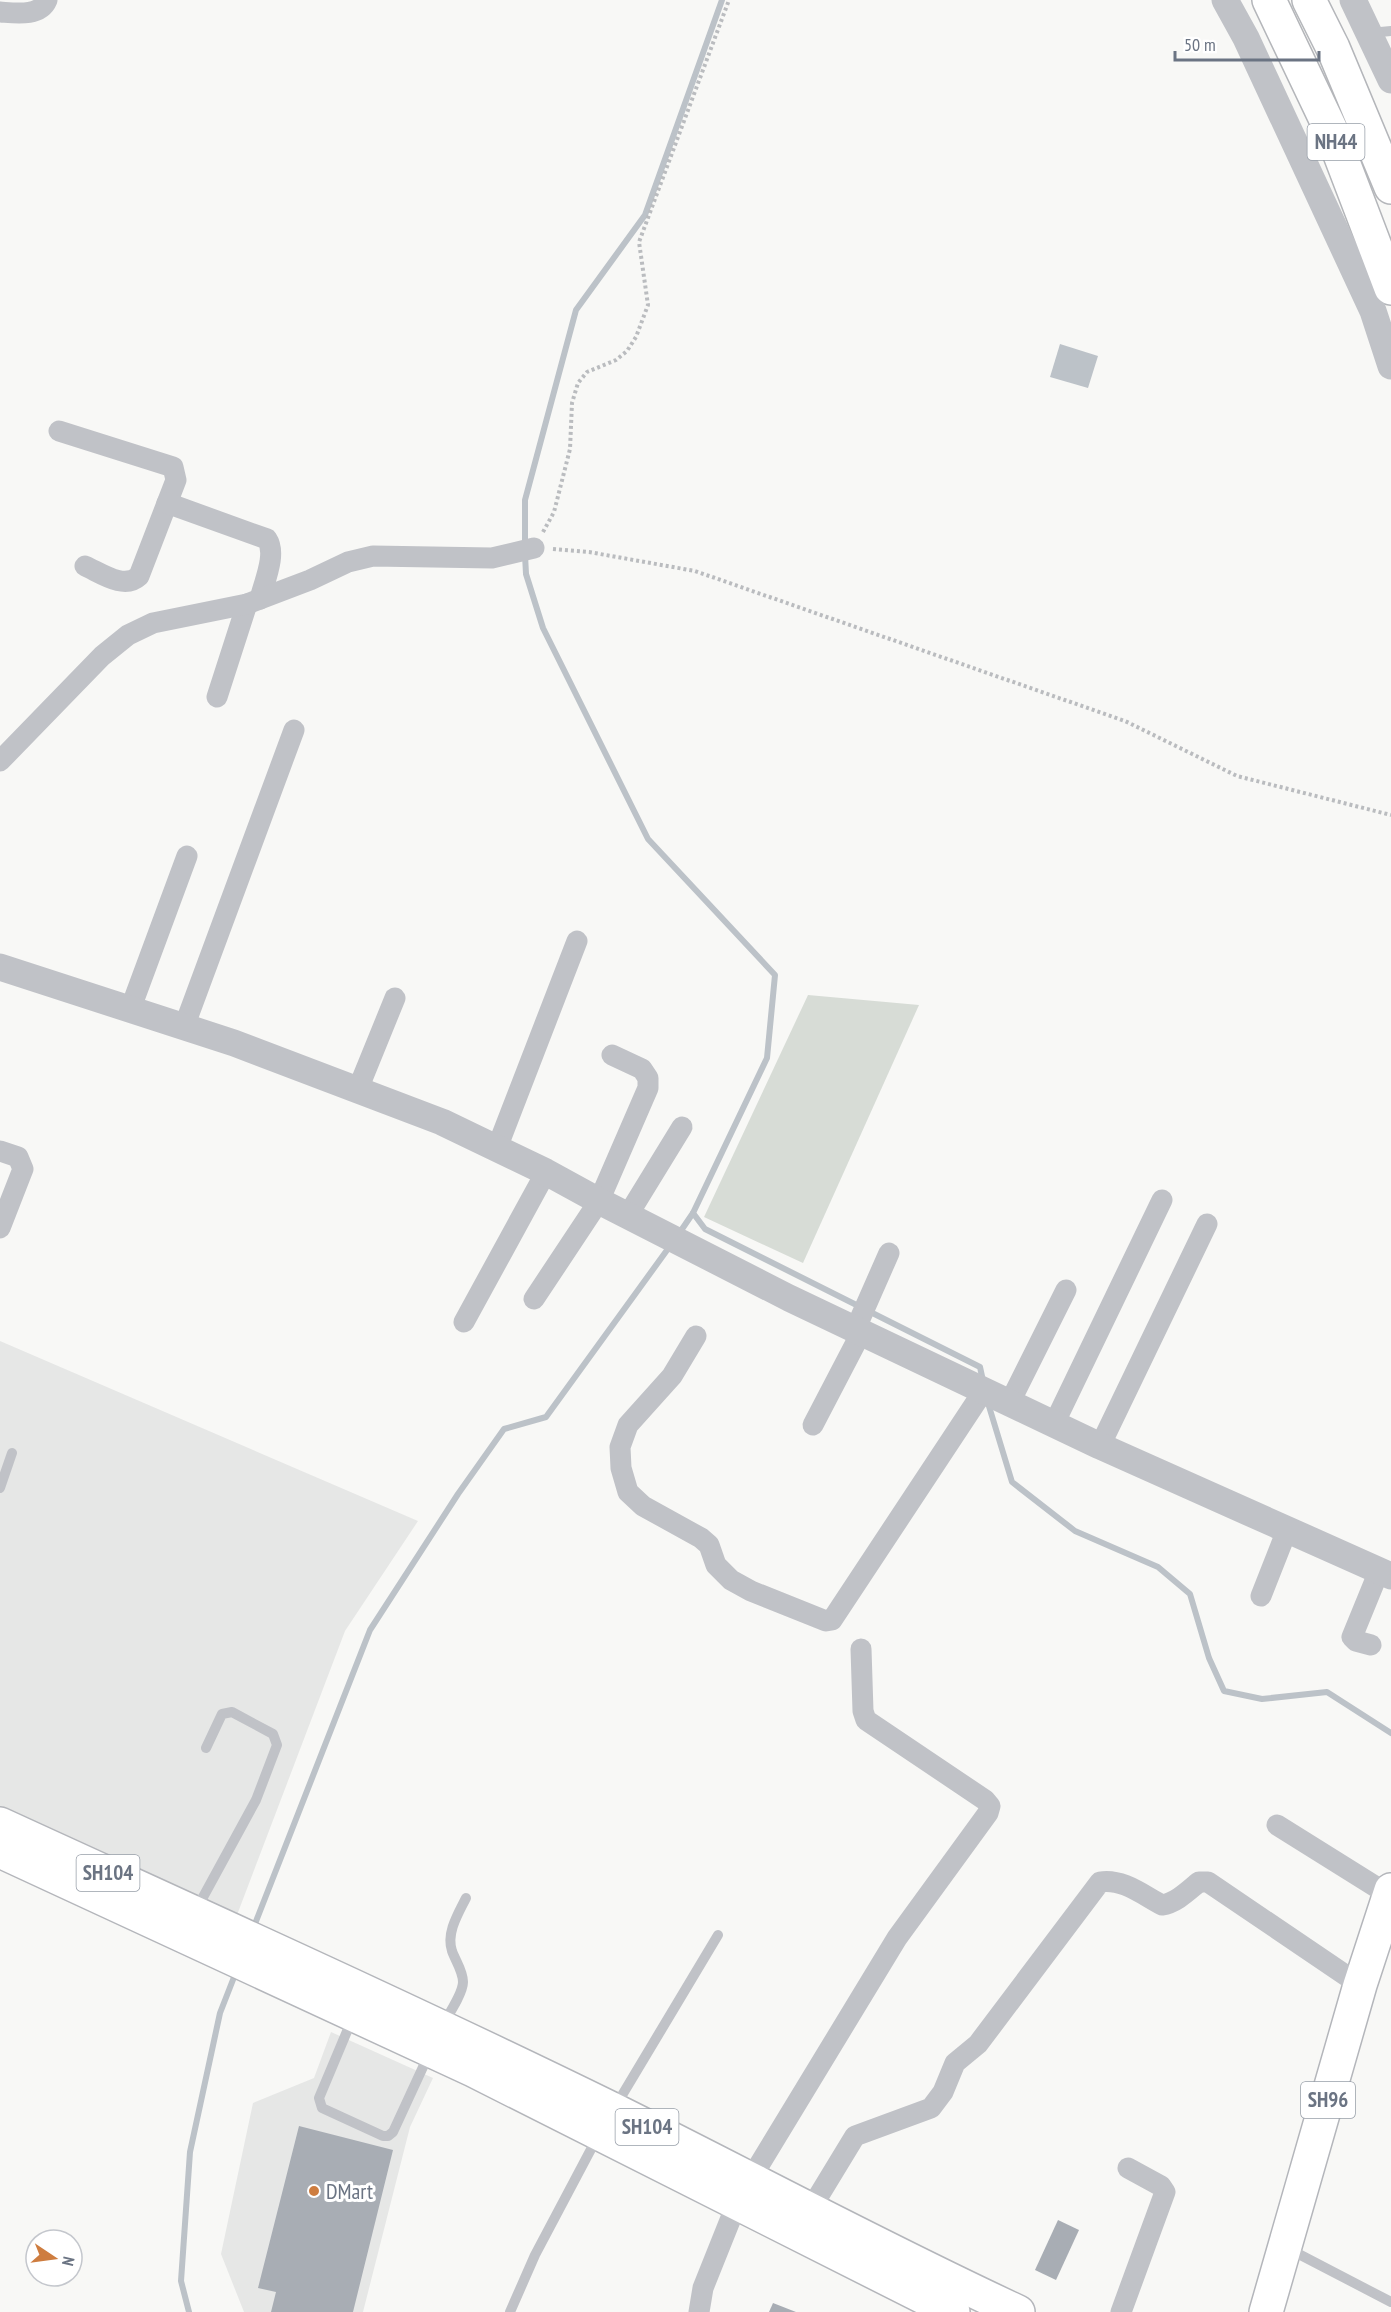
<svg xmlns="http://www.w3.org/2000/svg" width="1391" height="2312" viewBox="0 0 1391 2312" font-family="'PT Sans Narrow',sans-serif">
<rect width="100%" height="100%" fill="#f8f8f6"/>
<!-- built -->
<g fill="#e6e7e6">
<polygon points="0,1341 418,1521 345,1631 237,1915 0,1809"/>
<polygon points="331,2032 433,2078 410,2127 363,2312 244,2312 221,2254 253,2103 314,2078"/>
</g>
<!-- green -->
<polygon fill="#d7dcd6" points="808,995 919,1005 803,1263 704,1217"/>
<!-- water -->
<polygon fill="#bcc2c8" points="1060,344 1098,356 1088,388 1050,377"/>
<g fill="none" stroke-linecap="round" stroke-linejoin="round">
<!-- stream -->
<g stroke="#bcc2c8" stroke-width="6">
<polyline points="525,545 525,500 576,310 645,215 722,0"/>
<polyline points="525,555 526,574 543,628 648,839 775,975 767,1058 693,1213 705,1229 980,1367 983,1381"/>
<polyline points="678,1235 693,1213"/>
<polyline points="988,1403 1012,1482 1075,1531 1158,1567 1190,1594 1209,1658 1224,1691 1262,1699 1327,1692 1391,1733"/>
<polyline points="253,1929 370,1630 458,1494 504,1429 546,1417 670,1246"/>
<polyline points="189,2312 181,2281 190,2152 220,2013 236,1972"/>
</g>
</g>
<!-- building -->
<g fill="#a8adb4">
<polygon points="299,2126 393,2150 353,2312 271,2312 276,2292 258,2288"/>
<polygon points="1058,2220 1079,2230 1056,2280 1035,2270"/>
<polygon points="773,2303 796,2312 769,2312"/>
</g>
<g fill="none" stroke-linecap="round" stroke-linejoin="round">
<defs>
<g id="primary">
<path d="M0 1824C205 1918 410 2010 612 2109 747 2176 880 2248 1018 2312"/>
<polyline points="0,1851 473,2070 953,2312"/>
<polyline points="1266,2312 1360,1985 1391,1890"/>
</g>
<g id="trunk">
<polyline points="1269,0 1330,128 1391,288"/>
<polyline points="1309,0 1333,48 1391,187"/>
</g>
</defs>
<!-- primary casing -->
<use href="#primary" stroke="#b4b6bb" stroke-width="36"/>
<!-- trunk casing -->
<use href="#trunk" stroke="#b4b6ba" stroke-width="36"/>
<!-- path -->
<g stroke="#babcbf" stroke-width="4" stroke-dasharray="3 3" stroke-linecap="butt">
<polyline points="543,532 554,512 570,449 572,403 578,383 587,372 616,360 627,351 636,337 648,305 639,242 729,0"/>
<polyline points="553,549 589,552 695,571 1125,721 1237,776 1391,815"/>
</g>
<!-- service -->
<g stroke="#c0c2c7" stroke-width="10">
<polyline points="1370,33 1391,31"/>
<polyline points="0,1488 12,1453"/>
<polyline points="196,1910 256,1800 277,1745 273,1734 232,1712 222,1714 206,1748"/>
<polyline points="353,2017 319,2098 322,2108 383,2136 388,2136 393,2132 429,2054"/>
<path d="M443 2024C449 2014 463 1993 463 1982 463 1971 456 1962 452 1951 446 1933 458 1914 466 1898"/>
<polyline points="615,2107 718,1935"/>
<polyline points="1289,2249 1391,2302"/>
<polyline points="510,2312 535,2255 598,2136"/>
</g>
<!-- minor -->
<g stroke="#c0c2c7" stroke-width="21">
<path d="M0 12C15 13 40 17 47 0"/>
<path d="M59 431 173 467 176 480 139 576C124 590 101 573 85 566"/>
<path d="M167 503 267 539C277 554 264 582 260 599"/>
<polyline points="217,697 247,604"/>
<polyline points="0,761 102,656 128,635 153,623 247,604 310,580 348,562 373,556 492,558 534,548"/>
<polyline points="130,1010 187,856"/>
<polyline points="184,1027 294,730"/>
<polyline points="358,1089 395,998"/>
<polyline points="497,1148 577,941"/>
<polyline points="0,1151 18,1157 23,1169 0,1228"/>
<polyline points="628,1215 682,1127"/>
<polyline points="534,1299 599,1201 648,1088 648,1078 642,1069 612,1055"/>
<polyline points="464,1322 546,1172"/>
<polyline points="856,1328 889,1253"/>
<polyline points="696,1336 672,1376 628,1425 620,1447 621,1468 628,1492 643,1506 701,1538 709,1545 716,1565 731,1580 751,1591 826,1621 832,1620 984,1390"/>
<polyline points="1010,1402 1066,1290"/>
<polyline points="1054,1424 1162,1200"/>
<polyline points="813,1425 862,1331"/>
<polyline points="1100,1446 1207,1224"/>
<polyline points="1261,1596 1287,1530"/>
<polyline points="1371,1645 1356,1641 1352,1637 1379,1571"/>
<polyline points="1277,1825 1389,1895"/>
<polyline points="750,2180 897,1938 988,1813 990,1806 985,1800 866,1720 863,1711 861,1649"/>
<path d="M810 2210 855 2136 931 2108 943 2092 955 2063 978 2044 1100 1882C1122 1878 1143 1895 1162 1905 1176 1903 1188 1891 1199 1882H1208L1360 1985"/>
<polyline points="699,2312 703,2288 737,2203"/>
<polyline points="1121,2312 1165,2192 1161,2186 1128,2168"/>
</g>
<!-- tertiary -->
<g stroke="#c0c2c7" stroke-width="27">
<polyline points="1225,0 1246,38 1373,311 1391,366"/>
<polyline points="1353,0 1391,80"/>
<polyline points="0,967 234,1043 442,1122 546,1172 599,1201 789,1298 1100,1446 1391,1576"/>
</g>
<!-- primary -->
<use href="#primary" stroke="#fff" stroke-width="33"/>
<!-- trunk -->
<use href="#trunk" stroke="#fff" stroke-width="33"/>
</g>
<!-- markers -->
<circle fill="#ce7d40" stroke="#fff" stroke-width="2" cx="314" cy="2191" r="6"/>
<g text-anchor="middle" stroke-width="6" stroke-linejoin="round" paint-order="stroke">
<!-- shield labels -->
<g fill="#fff" stroke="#979ea8" stroke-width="1.5">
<rect x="1307.5" y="124" width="57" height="36" rx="4.5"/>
<rect x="76.5" y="1855" width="63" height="36" rx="4.5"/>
<rect x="1301" y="2082" width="54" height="36" rx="4.5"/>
<rect x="615.5" y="2109" width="63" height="36" rx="4.5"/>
</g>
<g font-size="21" font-weight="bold" fill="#6b7483">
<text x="1336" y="149">NH44</text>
<text x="108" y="1880">SH104</text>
<text x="1328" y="2107">SH96</text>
<text x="647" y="2134">SH104</text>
</g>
<!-- poi labels -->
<g font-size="22" fill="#6b7483" stroke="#fff" text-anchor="start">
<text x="326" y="2199">DMart</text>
</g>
</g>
<!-- north arrow -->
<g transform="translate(54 2258) rotate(103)"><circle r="28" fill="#ffffff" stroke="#c4c7cd" stroke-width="1.5"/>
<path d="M0-4.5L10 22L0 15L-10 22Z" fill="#ce7d40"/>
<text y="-9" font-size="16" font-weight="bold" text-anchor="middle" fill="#6b7483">N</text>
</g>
<!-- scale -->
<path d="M1175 51v9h144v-9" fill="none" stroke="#6b7483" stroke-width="3"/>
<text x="1184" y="51" font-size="18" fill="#6b7483" stroke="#ffffff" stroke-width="4.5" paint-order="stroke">50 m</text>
</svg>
